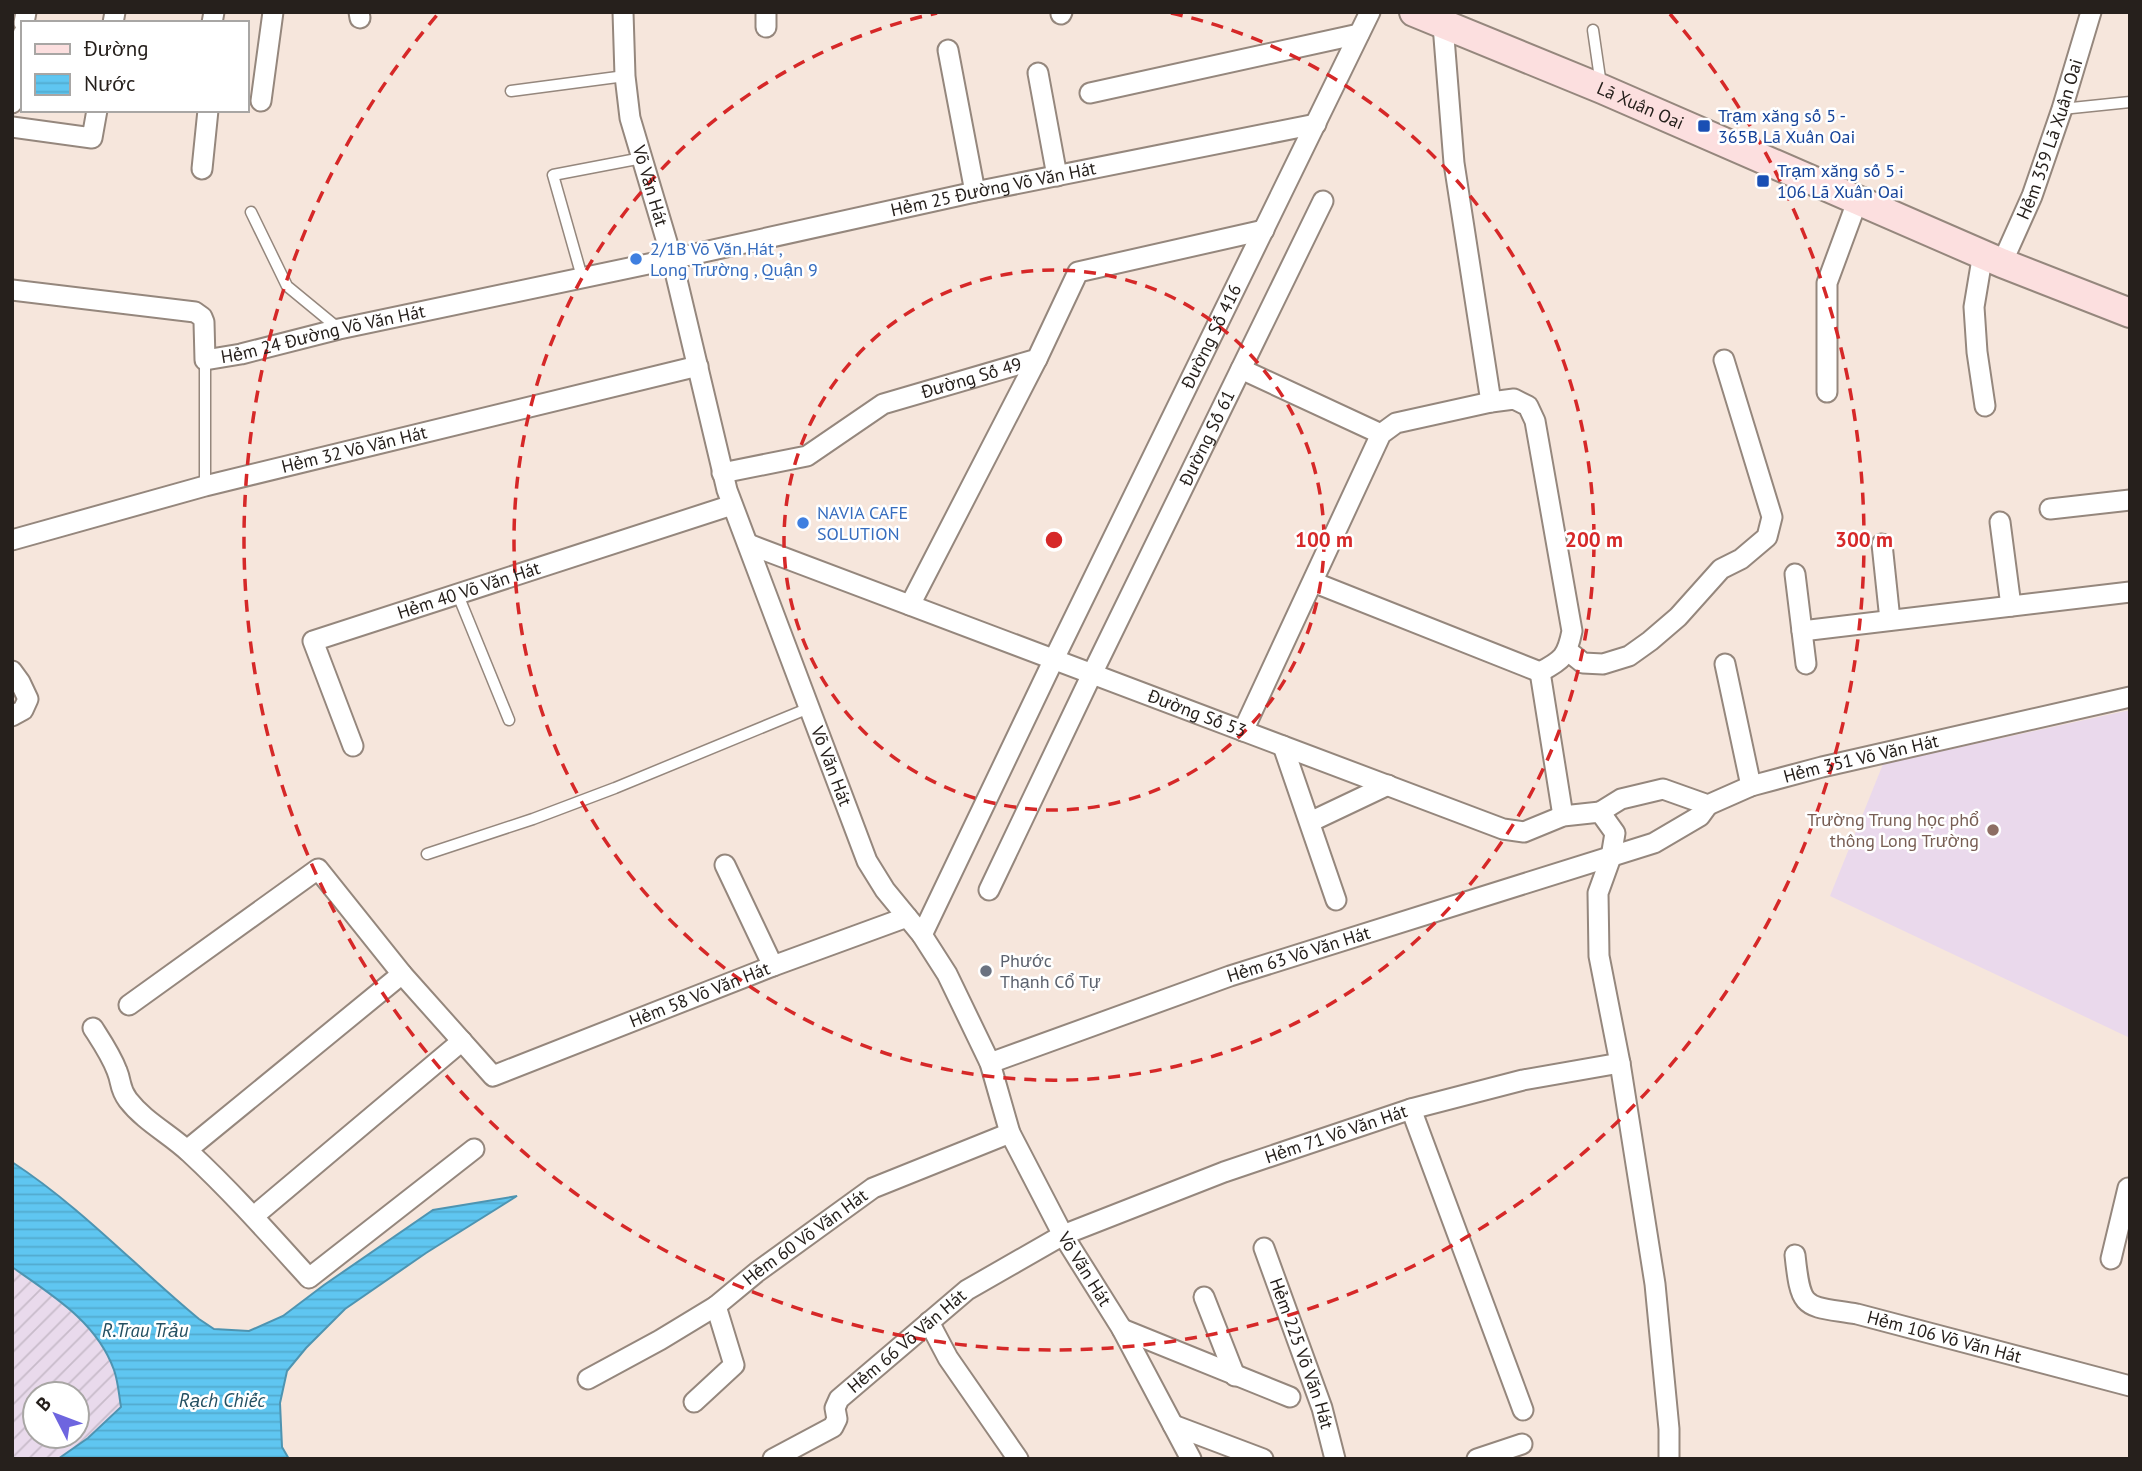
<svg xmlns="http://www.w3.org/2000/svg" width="2142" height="1471" viewBox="0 0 2142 1471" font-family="'PT Sans',sans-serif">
<defs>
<pattern id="industrial-furrows" width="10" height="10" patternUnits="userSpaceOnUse" patternTransform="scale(1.75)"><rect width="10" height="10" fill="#e9daec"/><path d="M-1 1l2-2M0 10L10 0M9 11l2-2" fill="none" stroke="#c8bbca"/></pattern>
<pattern id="water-rules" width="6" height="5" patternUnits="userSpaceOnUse" patternTransform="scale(1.75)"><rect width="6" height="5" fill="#5fc6f1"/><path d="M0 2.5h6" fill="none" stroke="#52aace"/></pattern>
</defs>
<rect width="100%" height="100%" fill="#f6e6dc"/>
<!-- industrial -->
<path fill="url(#industrial-furrows)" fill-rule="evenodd" d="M12 1267 65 1304 97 1336 115 1371 121 1408 88 1438 58 1459H12ZM35 1394H77V1436H35Z"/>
<!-- education -->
<polygon fill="#ead9ec" points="2130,710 2130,1038 1830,896 1883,764"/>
<!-- water -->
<path fill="url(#water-rules)" stroke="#4e94b1" stroke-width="2" d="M12 1162C81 1207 136 1267 199 1319L214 1329 249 1331 283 1316 324 1285 433 1210 517 1196 426 1253 345 1309 306 1348 287 1371 280 1403 282 1447 289 1459H58L88 1438 121 1407C119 1395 118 1381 114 1370 97 1322 52 1295 12 1267Z"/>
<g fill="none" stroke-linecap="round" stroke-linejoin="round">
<defs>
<g id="service">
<polyline points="1593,30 1601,85"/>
<polyline points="511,91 625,76"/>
<polyline points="2062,109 2130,102"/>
<polyline points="251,212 287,286 338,328"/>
<polyline points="582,277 553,175 642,158"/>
<polyline points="205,486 205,360"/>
<polyline points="458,595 509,720"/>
<polyline points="427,854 533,819 615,788 809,708"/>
</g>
<g id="minor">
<polyline points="359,12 360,18"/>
<path id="s1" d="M623 12 625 76 630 118 672 259 727 490 867 861 885 890 922 935 947 974 990 1063 1010 1133 1063 1235 1122 1329 1191 1459"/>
<polyline points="766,12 766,27"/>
<polyline points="1061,14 1062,12"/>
<polyline points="24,23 26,12"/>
<polyline points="113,23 115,12"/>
<polyline points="212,23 214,12"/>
<polyline points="1443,25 1454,163 1491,402"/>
<polyline points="948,50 975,192"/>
<polyline points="1038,73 1057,176"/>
<polyline points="1090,93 1359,34"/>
<polyline points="261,101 273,12"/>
<polyline points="12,103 23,34"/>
<polyline points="12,127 92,138 97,110"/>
<polyline points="202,169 208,110"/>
<polyline points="1983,253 1974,307 1977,352 1985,406"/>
<path id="s2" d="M2002 263 2032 196 2062 109 2091 12"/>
<path id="s3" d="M12 290 195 312 202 317 204 322 205 360 241 354 339 329 672 259 975 192 1316 124"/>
<polyline points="1241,369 1381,434"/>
<polyline points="1827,392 1827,283 1858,199"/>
<path id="s4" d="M722 473 807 456 883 404 1037 359 1078 272 1264 230"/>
<polyline points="2050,509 2130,500"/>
<polyline points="2000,522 2011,606"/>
<path id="s5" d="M12 540 205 486 698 366"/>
<path id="s6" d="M748 544 1503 829 1524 832 1563 816 1600 812 1615 833 1611 857 1598 893 1599 956 1620 1063 1655 1284 1669 1429V1459"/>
<polyline points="1882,544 1890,620"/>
<polyline points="1795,574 1806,664"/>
<polyline points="910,605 1037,359"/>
<polyline points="1802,631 2130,592"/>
<polyline points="1568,651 1583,663 1603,664 1629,656 1650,641 1678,617 1721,569 1741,559 1767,537 1772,517 1724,360"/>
<polyline points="1725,664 1751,786"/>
<polyline points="12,671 20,682 28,699 23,710 12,716"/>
<polyline points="1540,672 1563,816"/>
<path d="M1243 731 1381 434 1396 423 1491 402 1514 399 1528 406 1535 421 1572 631C1567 656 1563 660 1540 672L1313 582"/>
<path id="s7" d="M353 746 313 641 732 505"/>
<polyline points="1283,746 1336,900"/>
<path id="s8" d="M1600 812 1621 799 1663 789 1708 805 1751 786 1822 767 2130 697"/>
<polyline points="1310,822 1388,785"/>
<polyline points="725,865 773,966"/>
<path id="s9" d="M989 890 1092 674 1323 201"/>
<path id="s10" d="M922 935 1054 659 1370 12"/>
<path id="s11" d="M129 1005 318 869 402 974 493 1076 773 966 907 917"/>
<path d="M93 1028C102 1042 111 1055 117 1071 122 1083 119 1088 128 1100 145 1122 170 1134 190 1153 232 1192 270 1235 309 1278L474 1149"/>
<path id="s12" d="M990 1063 1230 976 1654 843 1700 816 1708 805"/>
<polyline points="1411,1109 1523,1410"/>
<polyline points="187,1150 402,974"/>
<polyline points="254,1216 462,1041"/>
<path id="s13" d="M1264 1248 1322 1408 1335 1459"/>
<path id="s14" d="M1795 1255C1801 1312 1804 1305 1857 1314L2130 1386"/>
<polyline points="2111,1259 2128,1188 2130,1189"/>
<polyline points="1204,1297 1235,1376"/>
<polyline points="929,1322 948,1358 1018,1459"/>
<polyline points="1122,1329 1290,1397"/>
<polyline points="588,1379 660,1340 716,1306"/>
<path id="s15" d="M694 1402 734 1365 716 1306 757 1272 873 1188 1010 1133"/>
<polyline points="1173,1425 1263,1459"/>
<path id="s16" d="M773 1459 833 1427 837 1419 835 1408 839 1399 967 1290 1063 1235 1224 1172 1411 1109 1523 1080 1620 1063"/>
<polyline points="1477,1459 1522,1444"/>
</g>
<g id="secondary">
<path id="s17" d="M1414 12 1602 89 2002 263 2130 313"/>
</g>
</defs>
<!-- service casing -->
<use href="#service" stroke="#95877d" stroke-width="13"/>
<!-- minor casing -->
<use href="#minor" stroke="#95877d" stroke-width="23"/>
<!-- secondary casing -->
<use href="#secondary" stroke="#95877d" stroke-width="32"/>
<!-- service -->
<use href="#service" stroke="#fff" stroke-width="10"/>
<!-- minor -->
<use href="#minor" stroke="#fff" stroke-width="19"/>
<!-- secondary -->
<use href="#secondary" stroke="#fcdfdf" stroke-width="28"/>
</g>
<!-- distance rings -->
<g fill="none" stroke="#d62828" stroke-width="3.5" stroke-dasharray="12 9">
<circle cx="1054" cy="540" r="270"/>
<path d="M1171 13A540 540 0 1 1 937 13"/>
<path d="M1670 14A810 810 0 1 1 438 14"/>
</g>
<!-- markers -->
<g fill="#1a4fb4" stroke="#fff" stroke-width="2.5">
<rect x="1697" y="119" width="14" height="14" rx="3.5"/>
<rect x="1756" y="174" width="14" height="14" rx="3.5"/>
</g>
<g fill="#3f7fe0" stroke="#fff" stroke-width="2.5">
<circle cx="636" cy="259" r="7"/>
<circle cx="803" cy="523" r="7"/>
</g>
<circle fill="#8d6e63" stroke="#fff" stroke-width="2.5" cx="1993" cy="830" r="7"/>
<circle fill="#6b7280" stroke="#fff" stroke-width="2.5" cx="986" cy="971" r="7"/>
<g text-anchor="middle" stroke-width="5" stroke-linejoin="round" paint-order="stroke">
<!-- street labels -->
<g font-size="18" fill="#26201c" stroke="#fff">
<text dy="6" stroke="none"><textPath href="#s17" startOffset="245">Lã Xuân Oai</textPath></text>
<text dy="6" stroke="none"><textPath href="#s2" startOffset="133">Hẻm 359 Lã Xuân Oai</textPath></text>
<text dy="6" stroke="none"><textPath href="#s1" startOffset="177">Võ Văn Hát</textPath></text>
<text dy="6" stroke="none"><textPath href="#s3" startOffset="1043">Hẻm 25 Đường Võ Văn Hát</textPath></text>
<text dy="6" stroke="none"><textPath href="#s3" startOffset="357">Hẻm 24 Đường Võ Văn Hát</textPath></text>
<text dy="6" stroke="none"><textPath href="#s10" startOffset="665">Đường Số 416</textPath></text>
<text dy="6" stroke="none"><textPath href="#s4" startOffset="271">Đường Số 49</textPath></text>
<text dy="6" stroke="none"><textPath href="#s9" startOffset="502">Đường Số 61</textPath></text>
<text dy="6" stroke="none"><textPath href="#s5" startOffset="354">Hẻm 32 Võ Văn Hát</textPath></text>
<text dy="6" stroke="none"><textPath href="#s7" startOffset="276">Hẻm 40 Võ Văn Hát</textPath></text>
<text dy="6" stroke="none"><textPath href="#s6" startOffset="480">Đường Số 53</textPath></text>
<text dy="6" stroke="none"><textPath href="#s8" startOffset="276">Hẻm 351 Võ Văn Hát</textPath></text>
<text dy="6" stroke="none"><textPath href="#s1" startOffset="786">Võ Văn Hát</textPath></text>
<text dy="6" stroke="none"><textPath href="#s12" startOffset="327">Hẻm 63 Võ Văn Hát</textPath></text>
<text dy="6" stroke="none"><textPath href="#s11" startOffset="726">Hẻm 58 Võ Văn Hát</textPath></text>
<text dy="6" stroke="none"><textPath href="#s16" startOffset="668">Hẻm 71 Võ Văn Hát</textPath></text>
<text dy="6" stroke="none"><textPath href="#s15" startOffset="229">Hẻm 60 Võ Văn Hát</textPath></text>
<text dy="6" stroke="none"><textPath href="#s1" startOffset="1353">Võ Văn Hát</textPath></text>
<text dy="6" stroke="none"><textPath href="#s14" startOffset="191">Hẻm 106 Võ Văn Hát</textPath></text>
<text dy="6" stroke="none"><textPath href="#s16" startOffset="187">Hẻm 66 Võ Văn Hát</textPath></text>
<text dy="6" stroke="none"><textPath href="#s13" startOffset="112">Hẻm 225 Võ Văn Hát</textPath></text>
</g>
<!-- transit labels -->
<g font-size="18" fill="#164399" stroke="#fff" text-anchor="start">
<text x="1718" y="122">Trạm xăng số 5 -<tspan x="1718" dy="21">365B Lã Xuân Oai</tspan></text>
<text x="1777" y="177">Trạm xăng số 5 -<tspan x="1777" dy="21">106 Lã Xuân Oai</tspan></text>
</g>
<!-- shop labels -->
<g font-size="18" fill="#366cbe" stroke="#fff" text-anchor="start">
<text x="650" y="255">2/1B Võ Văn Hát ,<tspan x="650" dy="21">Long Trường , Quận 9</tspan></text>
<text x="817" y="519">NAVIA CAFE<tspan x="817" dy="21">SOLUTION</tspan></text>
</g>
<!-- education labels -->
<g font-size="18" fill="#785e54" stroke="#fff" text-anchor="end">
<text x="1979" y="826">Trường Trung học phổ<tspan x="1979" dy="21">thông Long Trường</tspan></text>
</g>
<!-- worship labels -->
<g font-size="18" fill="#5b616d" stroke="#fff" text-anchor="start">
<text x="1000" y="967">Phước<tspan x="1000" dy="21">Thạnh Cổ Tự</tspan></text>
</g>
<!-- water labels -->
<g font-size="19" font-style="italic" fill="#245062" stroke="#fff">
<text x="145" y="1337">R.Trau Trảu</text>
<text x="222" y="1407">Rạch Chiếc</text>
</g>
</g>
<circle cx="1054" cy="540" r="10" fill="#d62828" stroke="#fff" stroke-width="3.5"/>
<g font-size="21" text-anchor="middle" font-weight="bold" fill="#d62828" stroke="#fff" stroke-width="5" stroke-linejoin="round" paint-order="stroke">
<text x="1324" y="547">100 m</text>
<text x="1594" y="547">200 m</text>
<text x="1864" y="547">300 m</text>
</g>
<!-- border -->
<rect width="2142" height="1471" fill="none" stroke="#26201c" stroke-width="28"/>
<!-- legend -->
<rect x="21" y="21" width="228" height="91" fill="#ffffff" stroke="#a8a6a4" stroke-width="2"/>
<rect x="35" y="44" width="35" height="10" fill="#fcdfdf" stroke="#a8a6a4" stroke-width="2"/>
<text x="84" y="56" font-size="21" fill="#26201c">Đường</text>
<rect x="35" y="74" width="35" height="21" fill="url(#water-rules)" stroke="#a8a6a4" stroke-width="2"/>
<text x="84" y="91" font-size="21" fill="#26201c">Nước</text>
<!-- north arrow -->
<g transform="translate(56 1415) rotate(312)"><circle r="33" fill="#ffffff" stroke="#a8a6a4" stroke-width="2"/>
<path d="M0-5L12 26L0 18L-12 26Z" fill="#6e65df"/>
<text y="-10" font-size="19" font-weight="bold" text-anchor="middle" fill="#26201c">B</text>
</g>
</svg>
